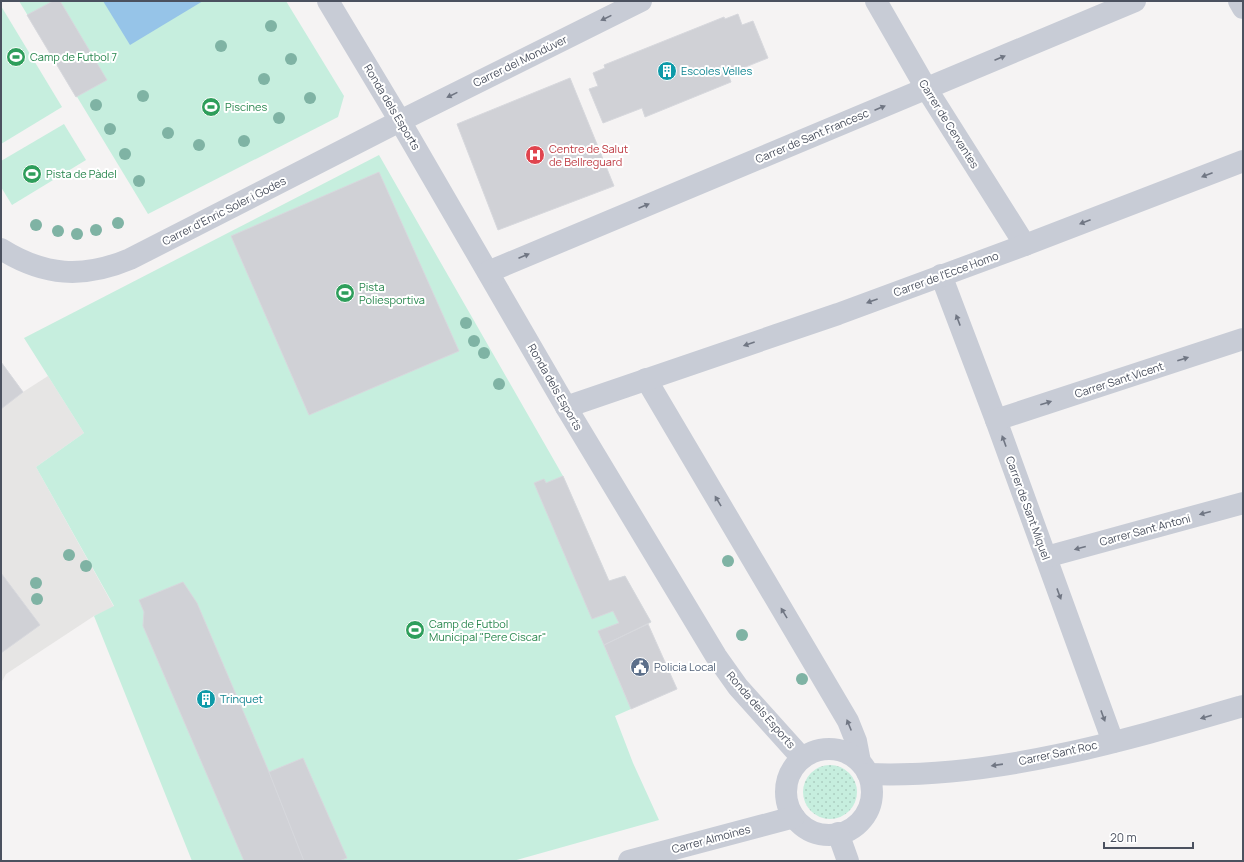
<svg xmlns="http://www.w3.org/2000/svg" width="1244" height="862" viewBox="0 0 1244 862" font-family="Manrope,sans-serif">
<defs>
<pattern id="grass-dots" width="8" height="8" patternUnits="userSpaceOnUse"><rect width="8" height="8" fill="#c6eede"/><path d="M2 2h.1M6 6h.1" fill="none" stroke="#accec1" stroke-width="1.8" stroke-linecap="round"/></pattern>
</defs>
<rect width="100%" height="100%" fill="#f5f3f3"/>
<!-- education -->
<polygon fill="#e6e5e4" points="1,362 23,392 48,376 84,433 36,467 114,607 94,616 6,674 1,683"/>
<!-- grass -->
<circle fill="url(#grass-dots)" cx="830" cy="792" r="27"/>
<!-- pitch -->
<g fill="#c6eede">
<polygon points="19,1 286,1 344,96 338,117 148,214"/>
<polygon points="1,6 62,107 1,144"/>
<polygon points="64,124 86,160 12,205 1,187 1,161"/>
<polygon points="379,155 563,476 609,581 625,576 651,622 604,645 631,709 615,716 633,763 659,820 513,861 192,861 94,616 114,606 36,467 84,433 24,338"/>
</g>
<!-- water -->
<polygon fill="#96c4e8" points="103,1 203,1 130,45"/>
<!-- building -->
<g fill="#d0d1d6" stroke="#d7d8dd">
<polygon points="53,1 60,1 107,80 76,97 27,15"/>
<polygon points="738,14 742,25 753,21 768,58 728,74 731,82 645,117 642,108 603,123 589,89 598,86 593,73 605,68 604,65 724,17 725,19"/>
<polygon points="570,78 614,186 498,230 457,124"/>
<polygon points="379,172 459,351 309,415 231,236"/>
<polygon points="1,362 23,392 1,409"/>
<polygon points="563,476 609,581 625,576 651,622 604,645 598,631 619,623 613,611 592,619 534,483 544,479 546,483"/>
<polygon points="1,573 40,625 1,653"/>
<polygon points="183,582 197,603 269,772 304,861 244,861 143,626 144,612 139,600"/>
<polygon points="648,624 677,689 631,709 604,645"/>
<polygon points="303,758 347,858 339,861 304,861 269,772"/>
</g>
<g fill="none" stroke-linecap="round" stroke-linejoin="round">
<!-- minor -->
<g stroke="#c8ccd6" stroke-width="22">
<polyline points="328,1 400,121 566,407 716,656 738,687 802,758"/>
<polyline points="876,1 926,88 1025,245"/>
<polyline points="1239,1 1243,8"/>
<path d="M1 249C44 276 83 279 130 259L400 121 641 1"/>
<polyline points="488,272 1135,1"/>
<polyline points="941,275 996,420 1113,742"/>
<polyline points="646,379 848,721 856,741 860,762"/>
<polyline points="566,407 838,314 1025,245 1243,161"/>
<polyline points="996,420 1243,339"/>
<polyline points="1046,557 1243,503"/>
<circle cx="829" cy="792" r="43"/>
<path d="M868 774C994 779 1123 741 1243 706"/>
<polyline points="838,833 848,861"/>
<polyline points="629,861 794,817"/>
</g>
</g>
<!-- trees -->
<g fill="#7fb3a4">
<circle cx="271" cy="26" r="6"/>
<circle cx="221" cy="46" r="6"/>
<circle cx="291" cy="59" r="6"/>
<circle cx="264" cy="79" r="6"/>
<circle cx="143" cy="96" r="6"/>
<circle cx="310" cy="98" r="6"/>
<circle cx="96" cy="105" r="6"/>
<circle cx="279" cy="118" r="6"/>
<circle cx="110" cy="129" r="6"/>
<circle cx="168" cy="133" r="6"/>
<circle cx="244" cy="141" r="6"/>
<circle cx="199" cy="145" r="6"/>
<circle cx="125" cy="154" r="6"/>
<circle cx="139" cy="181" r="6"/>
<circle cx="118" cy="223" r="6"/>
<circle cx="36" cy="225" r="6"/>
<circle cx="96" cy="230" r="6"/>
<circle cx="58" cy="231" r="6"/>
<circle cx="77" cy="234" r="6"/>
<circle cx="466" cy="323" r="6"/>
<circle cx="474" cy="341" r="6"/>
<circle cx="484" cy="353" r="6"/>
<circle cx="499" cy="384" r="6"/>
<circle cx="69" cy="555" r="6"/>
<circle cx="728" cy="561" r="6"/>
<circle cx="86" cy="566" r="6"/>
<circle cx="36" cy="583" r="6"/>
<circle cx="37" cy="599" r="6"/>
<circle cx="742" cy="635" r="6"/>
<circle cx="802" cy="679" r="6"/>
</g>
<!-- one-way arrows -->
<defs><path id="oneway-solid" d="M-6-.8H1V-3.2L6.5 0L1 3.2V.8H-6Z"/></defs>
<g fill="#707683">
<use href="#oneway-solid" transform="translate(606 18) rotate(154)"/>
<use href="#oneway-solid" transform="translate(1000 58) rotate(-23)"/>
<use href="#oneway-solid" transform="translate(452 95) rotate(154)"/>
<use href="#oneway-solid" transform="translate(880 108) rotate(-23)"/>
<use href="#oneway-solid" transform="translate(1207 175) rotate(159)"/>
<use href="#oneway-solid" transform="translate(644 206) rotate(-23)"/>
<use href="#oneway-solid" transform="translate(1085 222) rotate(159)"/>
<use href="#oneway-solid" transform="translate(524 256) rotate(-23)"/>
<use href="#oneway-solid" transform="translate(872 301) rotate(160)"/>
<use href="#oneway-solid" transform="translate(958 320) rotate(-111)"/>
<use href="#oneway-solid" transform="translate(749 344) rotate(161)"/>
<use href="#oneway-solid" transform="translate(1183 359) rotate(-18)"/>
<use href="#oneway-solid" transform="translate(1046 403) rotate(-18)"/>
<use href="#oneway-solid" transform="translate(1004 441) rotate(-110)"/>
<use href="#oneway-solid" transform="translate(718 501) rotate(-121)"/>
<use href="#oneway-solid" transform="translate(1205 513) rotate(165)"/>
<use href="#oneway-solid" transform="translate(1080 548) rotate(165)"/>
<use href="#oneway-solid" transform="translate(1059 594) rotate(70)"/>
<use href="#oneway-solid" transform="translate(784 613) rotate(-121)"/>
<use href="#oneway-solid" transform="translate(1103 716) rotate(70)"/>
<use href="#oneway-solid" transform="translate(1206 717) rotate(164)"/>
<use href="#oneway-solid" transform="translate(849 725) rotate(-112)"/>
<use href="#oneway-solid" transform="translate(997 765) rotate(172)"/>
</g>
<!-- icons -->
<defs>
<symbol id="stadium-disc" viewBox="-11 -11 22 22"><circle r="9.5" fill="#2e9e5b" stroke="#fff"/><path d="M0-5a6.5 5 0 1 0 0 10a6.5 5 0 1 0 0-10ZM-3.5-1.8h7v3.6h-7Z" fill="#fff"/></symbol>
<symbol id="building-disc" viewBox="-11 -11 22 22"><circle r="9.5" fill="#0f9aa8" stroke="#fff"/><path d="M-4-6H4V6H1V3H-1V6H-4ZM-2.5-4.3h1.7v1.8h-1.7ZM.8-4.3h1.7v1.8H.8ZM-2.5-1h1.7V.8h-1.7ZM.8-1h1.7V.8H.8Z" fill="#fff"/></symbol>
<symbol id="hospital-disc" viewBox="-11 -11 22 22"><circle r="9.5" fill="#e0444e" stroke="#fff"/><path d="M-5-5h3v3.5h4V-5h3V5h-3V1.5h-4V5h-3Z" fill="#fff"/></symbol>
<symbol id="civic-disc" viewBox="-11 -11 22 22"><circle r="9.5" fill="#5c6f8a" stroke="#fff"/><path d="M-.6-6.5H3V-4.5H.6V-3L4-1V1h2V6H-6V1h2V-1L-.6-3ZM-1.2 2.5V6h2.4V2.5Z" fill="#fff"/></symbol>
</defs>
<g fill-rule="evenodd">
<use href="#stadium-disc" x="5" y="46" width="22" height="22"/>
<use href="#building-disc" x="656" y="60" width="22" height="22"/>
<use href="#stadium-disc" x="200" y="96" width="22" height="22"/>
<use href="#hospital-disc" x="524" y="144" width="22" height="22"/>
<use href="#stadium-disc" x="21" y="163" width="22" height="22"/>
<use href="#stadium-disc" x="334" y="282" width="22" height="22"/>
<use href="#stadium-disc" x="404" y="619" width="22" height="22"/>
<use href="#civic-disc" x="629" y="656" width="22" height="22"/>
<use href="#building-disc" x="195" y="688" width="22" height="22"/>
</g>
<g text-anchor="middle" stroke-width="4" stroke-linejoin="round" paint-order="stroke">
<!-- leisure labels -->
<g font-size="11" fill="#27864d" stroke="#fff" text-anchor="start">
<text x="30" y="61">Camp de Futbol 7</text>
<text x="225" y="111">Piscines</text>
<text x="46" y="178">Pista de Pàdel</text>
<text x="359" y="291">Pista<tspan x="359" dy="13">Poliesportiva</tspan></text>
<text x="429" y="628">Camp de Futbol<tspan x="429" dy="13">Municipal "Pere Ciscar"</tspan></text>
</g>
<!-- street labels -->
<g font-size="11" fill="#4b515f" stroke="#fff">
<text transform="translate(520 61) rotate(-26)" y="4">Carrer del Mondúver</text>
<text transform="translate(392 107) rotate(59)" y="4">Ronda dels Esports</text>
<text transform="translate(949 124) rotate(58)" y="4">Carrer de Cervantes</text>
<text transform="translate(812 136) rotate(-23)" y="4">Carrer de Sant Francesc</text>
<text transform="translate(224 211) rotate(-27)" y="4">Carrer d'Enric Soler i Godes</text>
<text transform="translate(946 274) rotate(-20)" y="4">Carrer de l'Ecce Homo</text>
<text transform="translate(1119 380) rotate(-18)" y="4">Carrer Sant Vicent</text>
<text transform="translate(555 387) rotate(60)" y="4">Ronda dels Esports</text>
<text transform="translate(1028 508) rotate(70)" y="4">Carrer de Sant Miquel</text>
<text transform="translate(1145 530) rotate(-15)" y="4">Carrer Sant Antoni</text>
<text transform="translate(761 710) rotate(49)" y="4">Ronda dels Esports</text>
<text transform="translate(1058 753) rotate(-12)" y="4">Carrer Sant Roc</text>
<text transform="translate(711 839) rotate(-15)" y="4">Carrer Almoines</text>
</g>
<!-- culture labels -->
<g font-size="11" fill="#0d838f" stroke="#fff" text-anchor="start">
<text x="681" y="75">Escoles Velles</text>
<text x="220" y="703">Trinquet</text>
</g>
<!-- health labels -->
<g font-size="11" fill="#be3a42" stroke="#fff" text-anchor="start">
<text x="549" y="153">Centre de Salut<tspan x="549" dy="13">de Bellreguard</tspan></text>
</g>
<!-- service labels -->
<g font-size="11" fill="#4e5e75" stroke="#fff" text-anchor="start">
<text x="654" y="671">Policia Local</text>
</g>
</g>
<!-- border -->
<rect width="1244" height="862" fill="none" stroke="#4b515f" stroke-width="4"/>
<!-- scale -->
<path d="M1104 842v6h89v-6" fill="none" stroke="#4b515f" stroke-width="2"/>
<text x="1110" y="842" font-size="12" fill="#4b515f" stroke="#ffffff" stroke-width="3" paint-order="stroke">20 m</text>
</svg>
